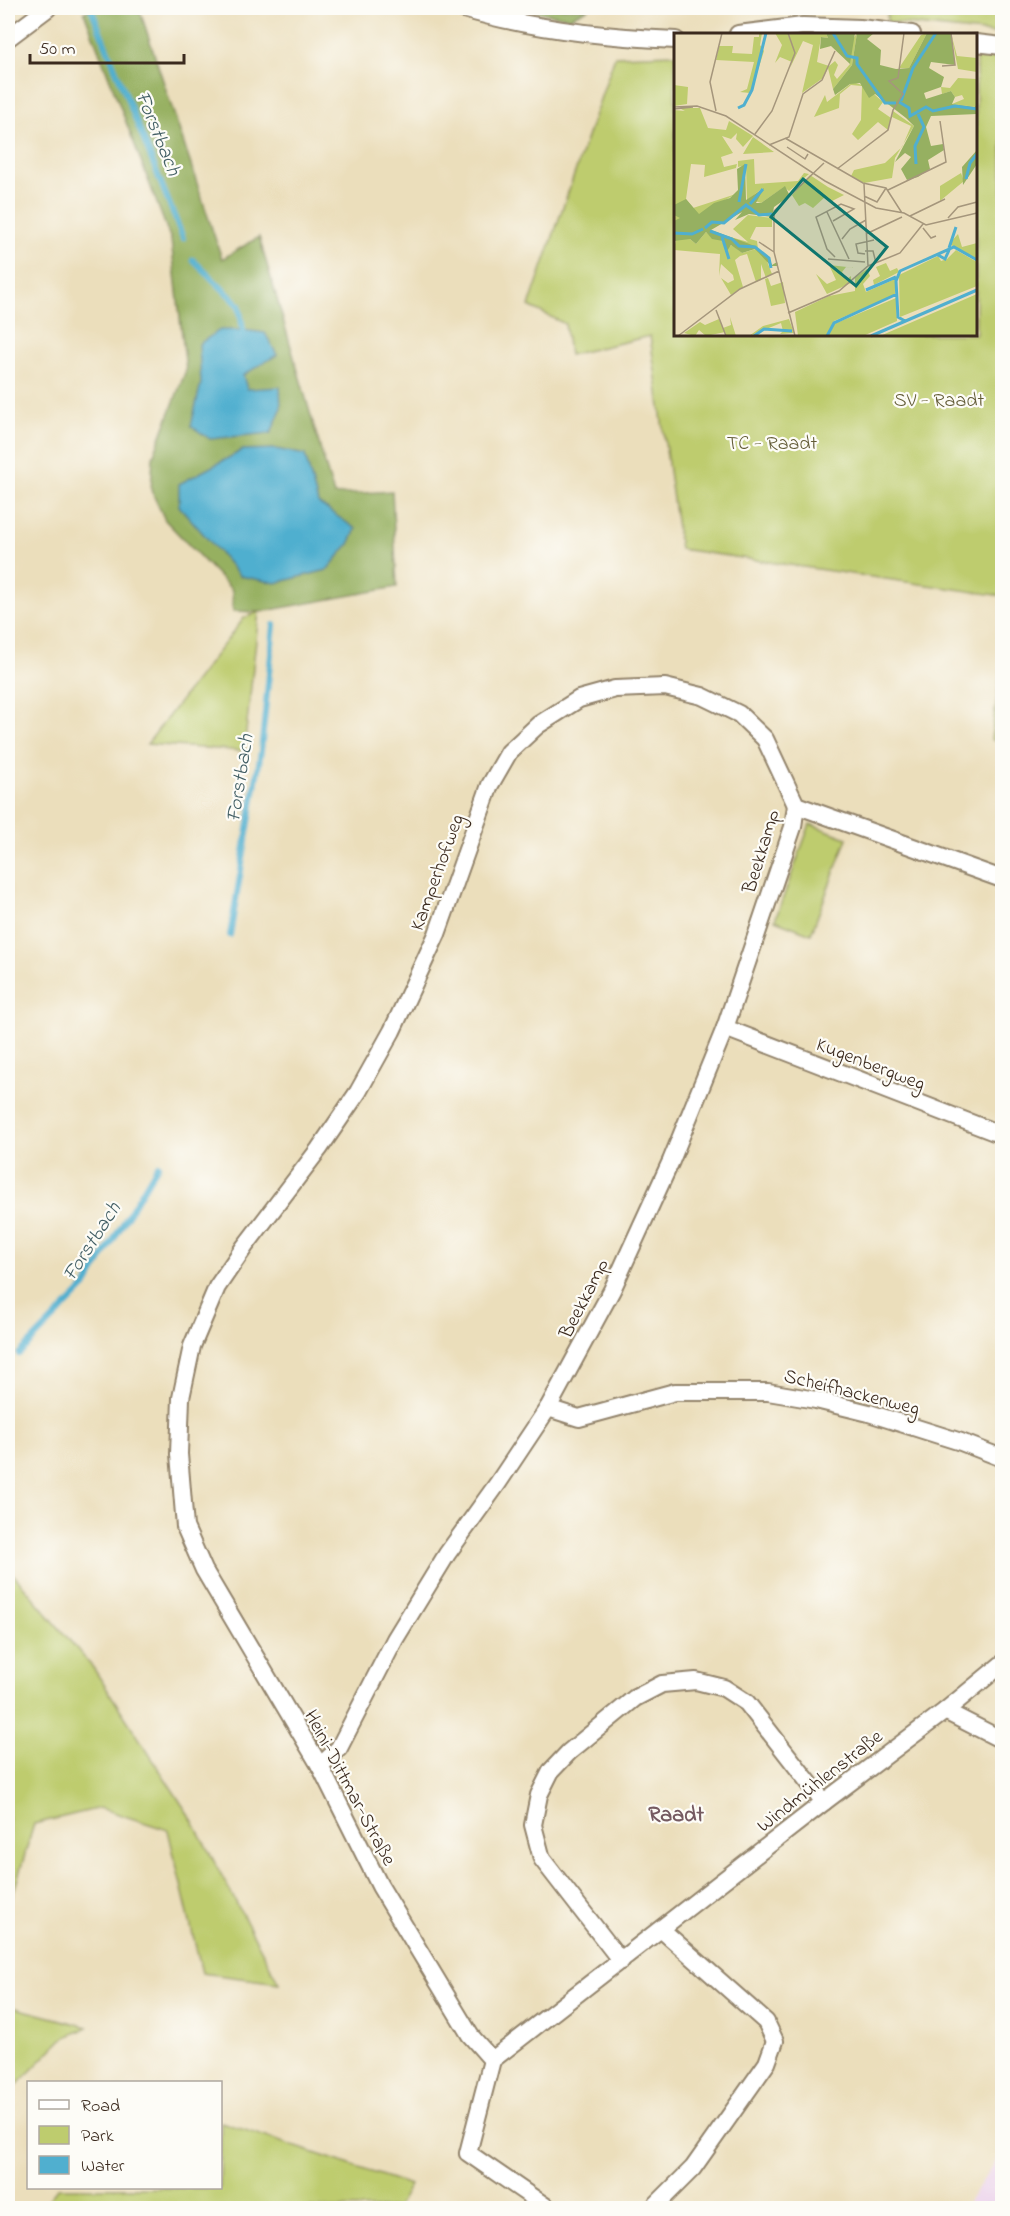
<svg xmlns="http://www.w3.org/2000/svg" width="1010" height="2216" viewBox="0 0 1010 2216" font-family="'Indie Flower',sans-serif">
<rect width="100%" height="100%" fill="#fdfcf7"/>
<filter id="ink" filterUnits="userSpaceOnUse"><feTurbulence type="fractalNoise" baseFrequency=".0167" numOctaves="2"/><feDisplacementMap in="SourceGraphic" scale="12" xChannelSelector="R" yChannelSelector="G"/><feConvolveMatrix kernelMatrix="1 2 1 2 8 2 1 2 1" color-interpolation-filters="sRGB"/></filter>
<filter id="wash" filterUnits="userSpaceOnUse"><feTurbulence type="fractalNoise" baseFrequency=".008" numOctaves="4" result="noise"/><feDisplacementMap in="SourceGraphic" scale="24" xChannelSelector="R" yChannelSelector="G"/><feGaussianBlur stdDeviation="1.35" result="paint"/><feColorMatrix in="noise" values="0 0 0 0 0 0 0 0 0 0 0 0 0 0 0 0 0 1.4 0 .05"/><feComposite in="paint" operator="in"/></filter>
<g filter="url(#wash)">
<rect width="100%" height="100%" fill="#ebdebb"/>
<!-- built -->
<polygon fill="#ebd1eb" points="1002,2153 1002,2208 964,2208"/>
<!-- green -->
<g fill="#becc6e" stroke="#7c7b46" stroke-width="1.5">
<polygon points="887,8 1002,8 1002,34 887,22"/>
<polygon points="675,54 676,334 976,334 976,55 1002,59 1002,596 680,549 650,336 569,355 565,324 529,306 615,56"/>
<polygon points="259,612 244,751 147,744 244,618"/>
<polygon points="1002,663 1002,744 991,739"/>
<polygon points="810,824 847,838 811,934 775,920"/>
<polygon points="8,1568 94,1669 192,1820 279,1983 202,1973 168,1830 100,1808 34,1824 8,1911"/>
<polygon points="8,2006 88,2027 62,2039 8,2094"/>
<polygon points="221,2122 410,2185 397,2208 43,2208 57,2188 220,2188"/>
</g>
<!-- forest -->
<g fill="#96b061" stroke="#686d40" stroke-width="1.5">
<polygon points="92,8 139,8 222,259 259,237 334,495 392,491 397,587 259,612 233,611 232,590 165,520 151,490 153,457 186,370 171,240 84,12"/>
<polygon points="519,8 589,8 569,18"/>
</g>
<!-- water -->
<g fill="#50afcf" stroke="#466c76" stroke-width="1.5">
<polygon points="220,330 243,330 265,333 277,355 243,375 247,389 280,387 281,409 271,433 210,439 191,426 201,383 199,344"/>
<polygon points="276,449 305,455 318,503 356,529 349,544 327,570 276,583 240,576 179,506 179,484 243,450"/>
</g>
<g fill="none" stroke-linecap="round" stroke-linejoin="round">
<!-- stream -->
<g stroke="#50afcf" stroke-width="6">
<polyline points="91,8 183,238"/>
<polyline points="193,260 239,305 243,330 242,337"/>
<polyline points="230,935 261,751 274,625"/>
<polyline points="19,1354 85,1287 158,1165"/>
</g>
</g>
</g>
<g filter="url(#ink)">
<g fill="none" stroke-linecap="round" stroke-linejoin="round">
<defs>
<g id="minor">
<path d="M460 8C530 29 603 37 676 40"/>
<polyline points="738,34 803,26 860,28 912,34"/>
<polyline points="8,38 48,8"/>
<polyline points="976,43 1002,46"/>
<polyline points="725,1028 1002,1135"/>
<polyline points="548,1408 579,1418 675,1392 768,1392 816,1400 869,1413 961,1442 1002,1458"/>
<polyline points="945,1711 1002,1740"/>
<polyline points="320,1766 339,1748 395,1639 447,1554 498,1483 548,1408 612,1290 671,1161 725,1028 793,827 796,805"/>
<polyline points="621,1961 542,1859 533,1825 539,1795 551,1771 569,1752 635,1698 662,1684 696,1681 724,1688 747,1703 824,1802"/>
<polyline points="492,2060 470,2035 380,1886 320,1766 204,1570 185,1527 179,1454 181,1398 192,1346 217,1287 245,1246 319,1149 358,1092 392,1031 437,934 490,785 509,752 538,725 579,699 615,689 665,687 702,696 739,714 765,739 796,805 1002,879"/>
<polyline points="548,2208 468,2153 492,2060 824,1802 945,1711 1002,1664"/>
<polyline points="653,2208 693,2168 767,2063 775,2041 766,2022 662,1930"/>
</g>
</defs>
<!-- minor casing -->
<use href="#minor" stroke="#93846c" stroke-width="20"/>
<!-- minor -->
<use href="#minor" stroke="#fff" stroke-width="16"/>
</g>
</g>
<g text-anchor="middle" stroke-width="4.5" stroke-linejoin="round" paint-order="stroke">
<!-- park labels -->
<g font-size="20" fill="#625b36" stroke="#fdfcf7">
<text x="939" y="406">SV - Raadt</text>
<text x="772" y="449">TC - Raadt</text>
</g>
<!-- street labels -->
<g font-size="20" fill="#3b2a1e" stroke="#fdfcf7">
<text transform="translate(760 851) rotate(-73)" y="7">Beekkamp</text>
<text transform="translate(436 872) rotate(-70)" y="7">Kamperhofweg</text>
<text transform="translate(871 1063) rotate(21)" y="7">Kugenbergweg</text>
<text transform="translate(583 1298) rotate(-63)" y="7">Beekkamp</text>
<text transform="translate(852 1391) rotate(14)" y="7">Scheifhackenweg</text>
<text transform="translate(819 1780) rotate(-38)" y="7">Windmühlenstraße</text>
<text transform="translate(351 1787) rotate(62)" y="7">Heini-Dittmar-Straße</text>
</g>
<!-- water labels -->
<g font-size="21" font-style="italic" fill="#435f65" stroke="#fdfcf7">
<text transform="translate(159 133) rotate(68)" y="7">Forstbach</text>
<text transform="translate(239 778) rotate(-81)" y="7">Forstbach</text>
<text transform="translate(91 1241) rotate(-57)" y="7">Forstbach</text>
</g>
<!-- quarter labels -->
<g font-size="22" font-weight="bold" fill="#755a61" stroke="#fdfcf7">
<text x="676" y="1821">Raadt</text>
</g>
</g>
<!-- overview -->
<g transform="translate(674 33)">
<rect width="303" height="303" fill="#ebdebb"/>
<path d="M85 0H88L86 12 90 18 78 56 76 60 66 59 73 56 80 29 42 27 45 13H59L58 20 78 21 80 4H85ZM101 0H152L154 5 147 4 143 29 155 33 161 28 164 32 160 42 163 46 176 31 177 9 183 0 178 32 159 56 154 35 149 45 128 60 139 12 129 8 116 35 118 29 106 24 101 30 108 12ZM253 0 235 35H225L247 2ZM277 0 283 23 303 25V39L284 36ZM284 45 303 46 302 74 278 71 290 66 288 62 281 64 277 58 268 61 267 54 276 55ZM179 49 191 53 209 69 204 76 217 85 214 97 204 89 184 107 178 101 187 87 188 53 177 52 166 61 165 75 140 84 151 62 153 69ZM0 52 14 54 13 71 0 73ZM5 75H26L34 95 52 97 55 88 79 103 69 114 62 106 63 100 57 106 48 103 59 120 47 124 50 134 63 131 62 135 30 144 31 132 17 131 12 166 19 175 62 161 0 195V77L11 78ZM219 78 240 93 221 125 218 145 190 150 177 143 180 137 211 130 228 114 237 93 218 84ZM79 104 100 119 69 121ZM80 126 81 151 124 148 130 140 135 141 115 158 110 154 87 170 81 168 89 155 73 167 72 132 64 134V128ZM287 140 290 148 266 168V153ZM136 142 154 154 170 162 156 169 151 164 139 175 131 170 125 173 118 162ZM74 182 98 185V194H82L76 206 83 208 84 216 53 203 74 209 59 196ZM32 199 39 206 46 205 52 216 58 212 68 220 82 216 91 223 98 241 92 245 87 231V247L82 249 73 221 66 223 61 227 69 254 57 262 47 245 54 250 60 247 59 242 47 231 45 243 46 221 0 217 2 206H16L22 211ZM284 201 288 214 303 210V226L275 211ZM282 217 303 229V253L226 284 225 242 264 223 267 228 273 226ZM212 230 216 238 223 235 225 239 200 252 199 247 206 243 202 234ZM155 232 182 235 172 234 168 239 173 246 177 243V250L153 261 142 241 153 251 162 247ZM193 236 196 243 189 251 192 259 221 246V262L160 288 152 303H124L121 279 155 263 181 258V244ZM94 245 97 253 109 249 111 270 97 273 91 246ZM303 261V303H206ZM222 265 223 288 189 303H154L160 291ZM56 284 62 303H52L51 299 32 303 25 297 21 303 10 300 26 289 31 292 45 286 49 295 57 292ZM115 286 120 300 106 301 109 298 107 290 75 303 89 293Z" fill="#becc6e"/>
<path d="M152 0H181L176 31 157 13 146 16 147 4 154 5ZM183 0H200L193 6 207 17 206 32 222 36 235 35 253 0H277L281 32 257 29 255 35 270 44 267 54 250 60 252 66 277 58 281 64 278 71 301 74 303 71V81L257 83 252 94 257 113 269 111 270 117 254 127 256 136 244 144 233 147 227 136 237 124 231 120 221 129 240 93 232 85 201 61 195 65 186 50 176 51 161 62 159 56 178 32ZM303 117V131L289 152 288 134ZM71 131 72 167 90 155 82 170H87L111 153 116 163 100 174 98 184 75 181 61 187 68 179 37 197 81 213 94 223 98 232 103 229 104 233H97L81 216 68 220 57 212 53 218 49 208 38 206 32 199 22 211 16 206 0 208V188L6 185 0 182V172L12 166 25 181 40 170 56 165 64 157 63 136Z" fill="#96b061"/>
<path fill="none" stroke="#50afcf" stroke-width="3" d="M159 0 173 23 183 25V31L211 70H222M227 68 239 35 262 0M225 69 235 75 236 83 252 74 259 78 281 73 303 76M64 75 70 72 78 57 92 0M242 131 241 113 250 94 244 81M292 146 296 130 303 121M65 169 72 131M76 171 89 156M31 195 38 189 50 190 72 172 85 182 98 181M36 198 58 206 65 213 81 214 95 225 97 235M0 200 18 201 29 196M48 204 55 226M275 215 282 194M264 222 271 226 276 215M192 257 222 244M231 288 224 284 222 248 226 238 280 214 303 227M80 303 90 296 118 298M153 303 160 290 223 261M197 303 303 257"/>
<path fill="none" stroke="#a5967c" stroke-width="1.5" d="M268 33 281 32 277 0M0 74 23 73 52 83 151 148 202 175 230 180 252 192 303 180M0 76 19 74M42 78 36 49 48 0M81 101 98 78 121 20 114 0M111 105 189 150 212 155 228 180M95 112 115 104 129 61 148 47 161 18M113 114 131 126 134 121M163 136 214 97 219 77 229 61 215 48 224 45 230 0M190 151 194 233M214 157 272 129 266 88M190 163 203 169 212 155M153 179 175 226M236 183 271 166M274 185 284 174 303 169M159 188 180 176 167 171 142 184 153 216 161 224M249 195 257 205 262 203M192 201 228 184M168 206 176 196 192 187M85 209 100 219M191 218H199L202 230M191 221 184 220 182 211 200 207M154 226 191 229M42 277 52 303M114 280 165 258 194 233 226 220 249 191M4 303 66 256 105 238M121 303 100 219V178L150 130"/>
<path fill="#0f766e" fill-opacity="0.15" stroke="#0f766e" stroke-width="3" d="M129 146 213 214 182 253 97 184Z"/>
<rect width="303" height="303" fill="none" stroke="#3b2a1e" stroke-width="3"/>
</g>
<!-- margin -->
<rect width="1010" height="2216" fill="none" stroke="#fdfcf7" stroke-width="30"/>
<!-- legend -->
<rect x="27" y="2081" width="195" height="108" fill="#fdfcf7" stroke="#afa8a0" stroke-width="1.5"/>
<rect x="39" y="2100" width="30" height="9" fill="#ffffff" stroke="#afa8a0" stroke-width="1.5"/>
<text x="81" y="2111" font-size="18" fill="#3b2a1e">Road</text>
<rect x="39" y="2126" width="30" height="18" fill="#becc6e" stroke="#afa8a0" stroke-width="1.5"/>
<text x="81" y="2141" font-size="18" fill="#3b2a1e">Park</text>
<rect x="39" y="2156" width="30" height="18" fill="#50afcf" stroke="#afa8a0" stroke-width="1.5"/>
<text x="81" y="2171" font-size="18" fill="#3b2a1e">Water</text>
<!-- scale -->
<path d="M30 54v9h154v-9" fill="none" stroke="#3b2a1e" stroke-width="3"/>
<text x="39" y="54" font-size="18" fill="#3b2a1e" stroke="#fdfcf7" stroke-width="4.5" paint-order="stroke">50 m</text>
</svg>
